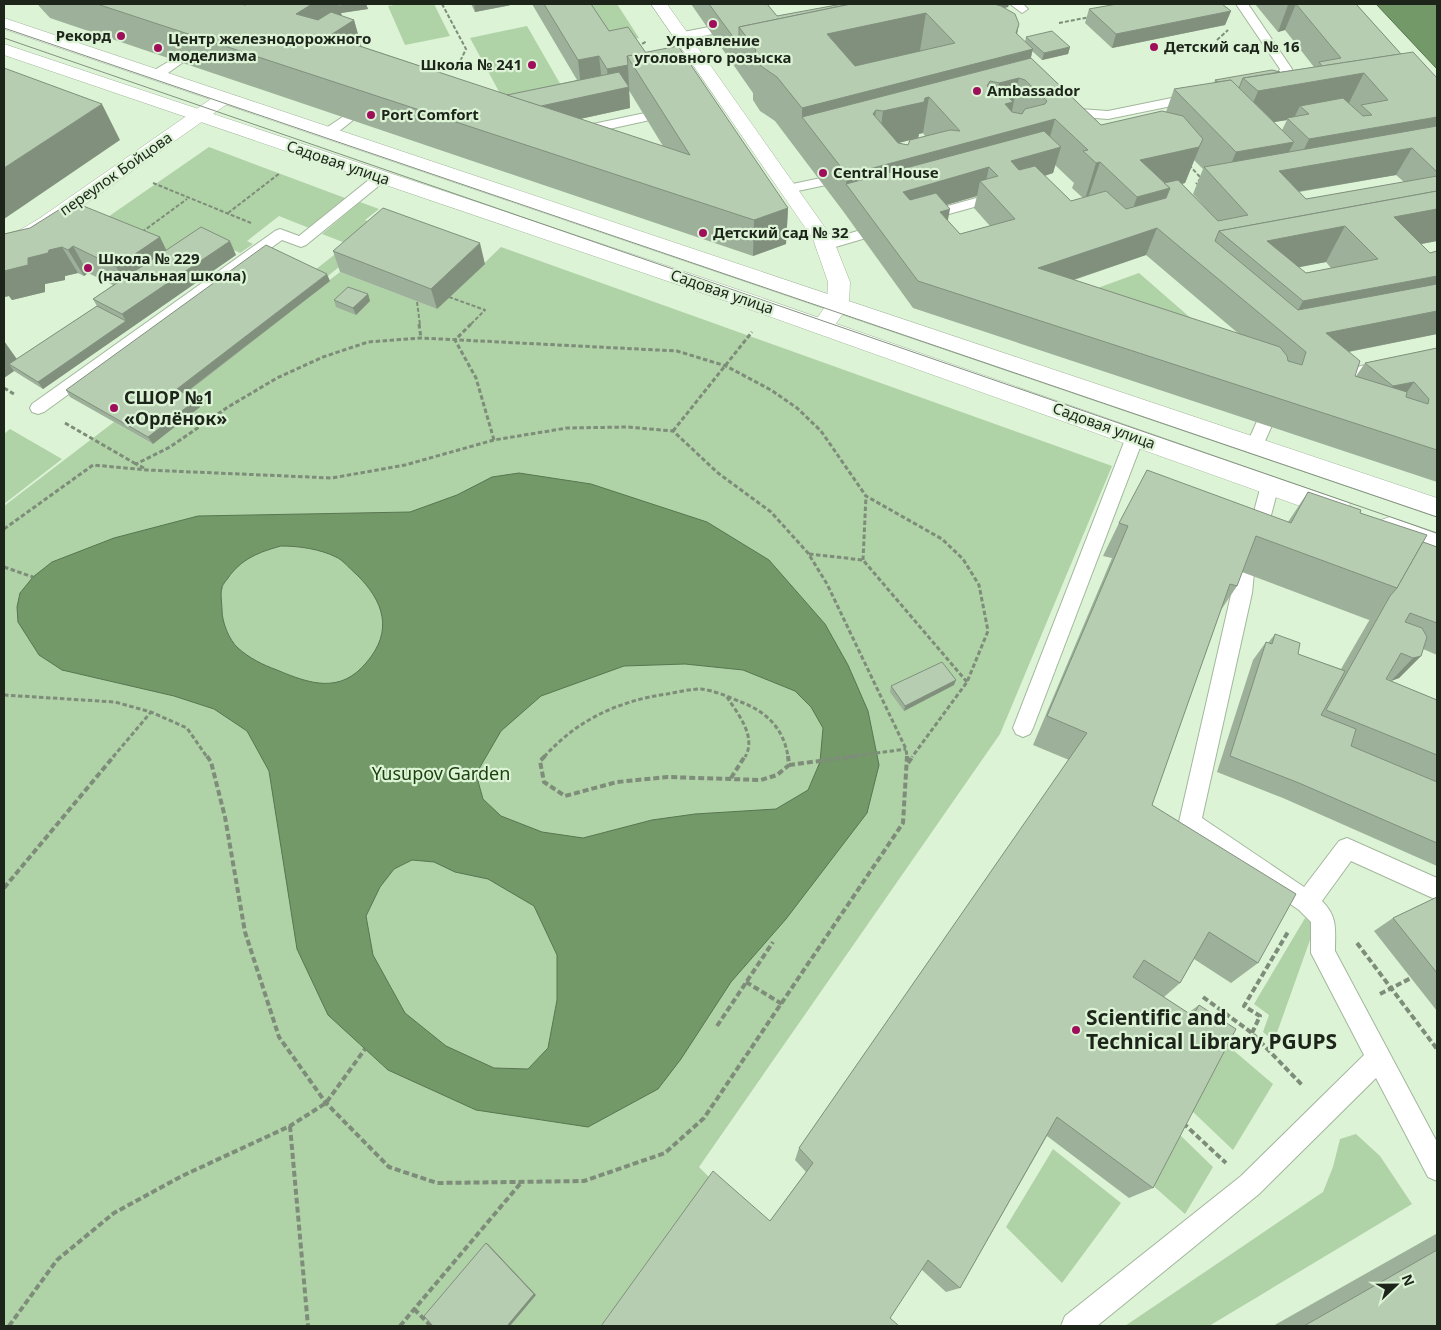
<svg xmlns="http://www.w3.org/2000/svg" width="1441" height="1330" viewBox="0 0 1441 1330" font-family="'Noto Sans',sans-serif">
<rect width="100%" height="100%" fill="#dcf3d6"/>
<!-- green -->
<g fill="#b0d2a7">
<polygon points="400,4 434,4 450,36 405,45 388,6"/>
<polygon points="577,4 617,4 639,38 624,41 630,53"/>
<polygon points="527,26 562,87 503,99 470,38"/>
<polygon points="209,147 345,198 309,228 279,216 247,241 253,244 240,253 209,238 173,262 92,228"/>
<polygon points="360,202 379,209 365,220 386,228 328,276 315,270 348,244 322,234"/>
<polygon points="501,247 1112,466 1000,734 699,1167 714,1182 609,1326 4,1326 4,506 114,422 153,444 199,407 181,396 340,272 437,309"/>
<polygon points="1139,273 1209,334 1092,290"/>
<polygon points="10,429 62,459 4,504 4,434"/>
<polygon points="1305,918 1315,926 1274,1041 1263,1032 1269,1015 1254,1004"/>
<polygon points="1226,1044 1273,1084 1233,1150 1190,1109"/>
<polygon points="1179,1134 1213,1167 1185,1214 1149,1182"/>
<polygon points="1356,1134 1380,1156 1412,1204 1209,1326 1125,1326 1323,1192 1333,1167 1340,1139"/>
<polygon points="1053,1149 1121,1203 1062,1283 1006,1227"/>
</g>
<!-- water -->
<g fill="#729967" stroke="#587650" fill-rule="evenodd">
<polygon points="1376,4 1437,4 1437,69"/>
<path d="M519 473 591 484 707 522 769 560 825 624 848 665 868 711 879 765 867 813 786 919 731 982 681 1059 658 1089 588 1127 476 1110 388 1070 328 1015 297 949 269 771 247 731 214 709 174 696 62 670 39 655 18 622 17 607 20 593 33 577 52 562 114 538 198 516 410 512 457 495 492 477ZM281 546C299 546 320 549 336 557 343 560 350 569 356 574 384 601 394 631 366 663 340 694 310 684 277 670 263 665 249 658 238 648 229 640 222 622 222 610 222 604 220 594 222 588 222 585 226 581 228 578 241 559 259 552 281 546ZM685 664 743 670 795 691 811 707 823 728 820 762 808 790 776 809 695 814 652 820 583 838 542 832 501 816 483 799 476 774 501 731 541 696 624 666ZM412 860 434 862 455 872 488 879 534 906 557 955V1000L548 1048 528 1069 494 1068 446 1046 405 1013 373 955 366 916 380 887 394 869Z"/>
</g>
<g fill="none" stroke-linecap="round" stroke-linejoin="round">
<defs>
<g id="service">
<polygon points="1010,4 1023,4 1028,9 1022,13"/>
<polygon points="1236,4 1248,4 1292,69 1288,80 1263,88 1257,84 1277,75 1280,69"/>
<polygon points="709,27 715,31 713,34 682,40 676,36 678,33"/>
<polygon points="178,56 182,57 184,60 182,63 161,78 151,78 150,75 151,72"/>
<polygon points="1196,93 1203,97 1201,100 1108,119 1070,116 1058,104 1065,100 1079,109 1108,111"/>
<polygon points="645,113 652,117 650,120 609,129 622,140 620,143 610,143 591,127 593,124"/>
<polygon points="347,114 354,118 352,121 333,136 323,136 321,133 323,130"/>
<polygon points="381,173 386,174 388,177 386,180 306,245 301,247 282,240 44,412 38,414 32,412 30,408 32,404 275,231 280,229 299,236 376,174"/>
<polygon points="821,178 828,182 826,185 788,193 781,189 783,186"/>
<polygon points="987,195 994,199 992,202 924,221 917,217 919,214"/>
<polygon points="861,230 868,235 866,238 825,250 818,245 820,242"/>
<polygon points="1437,350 1437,361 1342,382 1336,380 1334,376 1336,372 1342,370"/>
<polygon points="1264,417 1270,419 1273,423 1261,450 1255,452 1249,450 1246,446 1258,419"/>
<polygon points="1135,431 1141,433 1144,437 1033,728 1030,734 1023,737 1016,734 1013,728 1126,437 1129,433"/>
<polygon points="1270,478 1276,480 1279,485 1265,538 1263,543 1256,545 1249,543 1247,538 1261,485 1264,480"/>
<path d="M1245 566 1252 568 1254 573 1252 593 1202 818 1304 887 1339 841 1347 838 1437 878V900L1351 861 1322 901C1338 917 1335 929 1335 951L1437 1142V1181L1428 1177 1376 1078 1259 1194 1097 1326H1061L1065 1316 1241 1176 1364 1055 1311 953V922L1299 910 1182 829 1179 822 1236 573 1238 568Z"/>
</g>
<g id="minor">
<polygon points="651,4 667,4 833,239 850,282 849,305 830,332 822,334 814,332 811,327 827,304 828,282 813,239"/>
<polygon points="224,93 230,94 233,98 230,102 54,226 34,238 4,248 4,235 20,230 40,218 218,94"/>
</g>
<g id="secondary">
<polygon points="4,18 1437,498 1437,517 4,29"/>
<polygon points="4,44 748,293 1349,503 1352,510 1349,517 1340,519 1331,517 732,303 4,55"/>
<polygon points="1390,517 1437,534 1437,554 1381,534 1377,527 1381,520"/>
</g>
</defs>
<!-- service casing -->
<use href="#service" stroke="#a2b79c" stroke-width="2"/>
<!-- minor casing -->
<use href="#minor" stroke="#a2b79c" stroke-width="1"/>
<!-- secondary casing -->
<use href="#secondary" stroke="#a2b79c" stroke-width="1"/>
<!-- path-far2 -->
<g stroke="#7d8d79" stroke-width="2" stroke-dasharray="4 2" stroke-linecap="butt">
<polyline points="442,4 466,49 455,72"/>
<polyline points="1059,23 1090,17"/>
<polyline points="1217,40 1228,30"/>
<polyline points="637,47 647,41"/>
<polyline points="1189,165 1201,178 1196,184"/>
<polyline points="153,183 251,223"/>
<polyline points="228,213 280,173"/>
<polyline points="142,232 187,199"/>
<polyline points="449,297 485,310 470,325"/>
<polyline points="417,302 420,325"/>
</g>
<!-- path-far1 -->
<g stroke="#7d8d79" stroke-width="3" stroke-dasharray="4.5 2.5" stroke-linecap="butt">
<polyline points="419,324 421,338"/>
<polyline points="471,324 455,340 476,378 494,440"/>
<polyline points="4,388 14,394"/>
<polyline points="65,423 136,464"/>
<polyline points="673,431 752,332"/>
<polyline points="144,468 136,464 170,447 228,407 277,378 323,357 368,342 421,338 677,351 726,366 771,390 797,408 821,431 866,496 942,539 963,559 979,585 988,631 967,682 912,757"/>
<polyline points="4,529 93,465 147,470 332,478 405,465 494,440 567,428 628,427 673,431 718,473 771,512 808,553 827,584 906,749 907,757"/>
<polyline points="809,554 863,560 967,682"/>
<polyline points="863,560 866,496"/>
<polyline points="4,567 33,577"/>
<polyline points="4,695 115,702 151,712 187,728 207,757"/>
<path d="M727 697C738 714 757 737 745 757"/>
<polyline points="113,757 151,712"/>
<path d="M544 757C577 720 618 701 667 694 678 692 690 689 701 689 713 690 729 697 741 702 767 712 784 729 788 757"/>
<polyline points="848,757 906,749"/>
</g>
<!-- path -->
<g stroke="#7d8d79" stroke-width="4" stroke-dasharray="6 3" stroke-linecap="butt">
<polyline points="207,756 211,762 225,817 245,932 279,1037 326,1103 389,1167 437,1183 584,1181 665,1153 704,1118 903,823 907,756"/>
<polyline points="545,756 540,761 544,782 565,796 617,782 668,777 761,780 777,775 789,765 788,756"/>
<polyline points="908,763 913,756"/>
<polyline points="789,765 857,756"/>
<polyline points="731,778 745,756"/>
<polyline points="4,888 114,756"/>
<polyline points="1357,943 1437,1049"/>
<polyline points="746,982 782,1004"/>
<polyline points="1380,994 1411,978"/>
<polyline points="1203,997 1252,1033 1303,1086"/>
<polyline points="717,1026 773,942"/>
<polyline points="1252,1033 1260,1016 1244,1006 1288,932"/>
<polyline points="1183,1123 1226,1163"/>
<polyline points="290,1126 308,1326"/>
<polyline points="414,1309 431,1326"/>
<polyline points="9,1326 57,1260 114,1213 182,1176 290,1126 326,1103 365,1049"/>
<polyline points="400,1326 520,1184"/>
</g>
<!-- service -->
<use href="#service" fill="#fff" fill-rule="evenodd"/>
<!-- minor -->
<use href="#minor" fill="#fff" fill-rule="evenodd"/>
<!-- secondary -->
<use href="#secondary" fill="#fff" fill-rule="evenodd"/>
<!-- tram -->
<g stroke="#83937f" stroke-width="1">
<polyline points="4,28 1437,517"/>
<polyline points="4,38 1437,533"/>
</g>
</g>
<!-- wall -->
<g fill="#9db099" fill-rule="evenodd">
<path d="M38 4H244L245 5 247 4H366L368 9 341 13 342 16 354 20 361 46 507 95 577 80 532 4H591L609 31 646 53 788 208 786 244 753 256 50 18 39 6ZM630 91V92L663 146 580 119 630 108 629 92Z"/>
<polygon points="471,4 516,4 475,12"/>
<path d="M691 4H767L777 16 842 4H1009L1008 7 1005 8 1019 24 1017 35 1025 42 1026 37 1070 47 1068 54 1042 60 1032 51 1031 58 1101 125 1166 112 1174 89 1214 83 1215 80 1280 72 1314 67 1285 30 1278 32 1255 4H1356L1401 54 1437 78V241L1421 244 1430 253 1437 251V334L1349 352 1355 376H1356L1365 363 1437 348V482L913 308 843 211 775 121 760 111 753 100V93ZM1287 120 1282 130 1274 122ZM923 133 925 136 918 138 919 134ZM910 140 908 145 899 143ZM1194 160 1203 169 1193 194 1205 207 1182 184 1185 183ZM1055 165 1074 183 1072 188 1083 198 1071 201 1045 176 1053 173ZM1396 175 1404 182 1306 199 1299 192ZM977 196 974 208 990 226 960 234 948 221 946 205ZM1146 255 1239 334 1074 280ZM1326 262 1331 268 1306 273 1298 267Z"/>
<polygon points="1089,9 1231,11 1225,25 1112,48 1085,23"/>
<polygon points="30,228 160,237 166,250 236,255 43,389 14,371 4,378 4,341 17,359 97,306 93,299 113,285 88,273 84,276 78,273 65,276 65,280 45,284 45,292 12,300 9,296 4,297"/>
<polygon points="333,251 485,264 437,309 340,272"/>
<polygon points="330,281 185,394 200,407 153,444 70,397 66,390"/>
<polygon points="368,294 370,301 356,315 336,307 334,300"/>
<polygon points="1308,492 1360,513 1423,542 1437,547 1437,655 1423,649 1421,656 1399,678 1391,681 1386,678 1386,679 1437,700 1437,866 1283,798 1217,772 1253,660 1266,642 1268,643 1275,634 1298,654 1341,669 1370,619 1369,620 1242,572 1237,586 1221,610 1152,805 1258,963 1231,983 1194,959 1180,983 1164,997 1188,1013 1199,1005 1153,1188 1129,1198 1047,1136 960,1288 946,1292 922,1270 770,1221 806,1172 795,1160 799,1148 1069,760 1033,745 1112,558 1103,556 1119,523 1288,522"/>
<polygon points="956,680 954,685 904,711 890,692 891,686"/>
<polygon points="1437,897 1437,1011 1374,931 1393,918"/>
<polygon points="1436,1234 1437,1234 1437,1326 1273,1326"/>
</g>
<!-- shaded-wall -->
<g fill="#80907d">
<polygon points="312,4 366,4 368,9 341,13 344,22 335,31 296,14"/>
<polygon points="474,4 516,4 475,12"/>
<polygon points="958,4 1009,4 1008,7 956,17"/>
<polygon points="1296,4 1285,30 1278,32 1288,5"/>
<polygon points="1231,11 1225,25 1112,48 1116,34"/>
<polygon points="926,13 919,57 824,78 826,53 761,67 756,50 751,43"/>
<polygon points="354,20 364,55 329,36"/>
<polygon points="1019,24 1012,55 1033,49 1025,80 1019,78 1011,115 1055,119 1046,151 1061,147 1053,173 1004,188 1010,165 989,167 985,186 980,181 977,196 898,219 846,184 847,175 991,119 999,83 990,81 982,117 929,97 923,133 919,134 918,138 878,148 883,111 876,110 871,146 802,117 802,108 1016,33"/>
<polygon points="1070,47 1068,54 1042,60 1044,53"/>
<polygon points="599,56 602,82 581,87 578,60"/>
<polygon points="628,65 630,108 534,129 531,108 609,91 607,69"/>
<polygon points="1364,73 1346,109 1309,114 1300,106 1294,118 1287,118 1287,120 1243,127 1258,91"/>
<polygon points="102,104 120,140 4,219 4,168"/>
<polygon points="1437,117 1437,150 1412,148 1396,175 1266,197 1222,186 1236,152 1294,142 1280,170 1295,168 1309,139"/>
<polygon points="1203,139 1185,183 1158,190 1140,160"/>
<polygon points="1100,162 1088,198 1085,199 1096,163"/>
<polygon points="1170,188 1156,224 1124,233 1137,197"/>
<polygon points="1437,199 1437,241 1373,253 1345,226 1326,262 1270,273 1227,238"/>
<polygon points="788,208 786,244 753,256 754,220"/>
<polygon points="950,209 945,236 940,212"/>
<polygon points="1157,228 1146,255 1031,294 1038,268"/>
<polygon points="160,237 173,264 130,293 116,267"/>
<polygon points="230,241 236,255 43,389 38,382 126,321 122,314"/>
<polygon points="480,243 485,264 437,309 431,289"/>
<polygon points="73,246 88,273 84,276 68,250"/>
<polygon points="62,247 78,273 65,276 65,280 45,284 45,292 12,300 9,296 4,297 4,271 28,258 49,250"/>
<polygon points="327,274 330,281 181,396 177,389"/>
<polygon points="1437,276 1437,307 1285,334 1303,301"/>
<polygon points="368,294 370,301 356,315 353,308"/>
<polygon points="1437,311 1437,334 1311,359 1326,333"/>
<polygon points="4,341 22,367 9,364 14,371 4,378"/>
<polygon points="1414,382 1396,408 1375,412 1393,386"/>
<polygon points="196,400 200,407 153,444 148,437"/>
<polygon points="1421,656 1399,678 1391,681 1413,658"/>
<polygon points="956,680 954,685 904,711 905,706"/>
<polygon points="486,1243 488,1244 536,1295 510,1326 507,1326"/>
</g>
<!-- building -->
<g fill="#b7cdb2" stroke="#80907d" fill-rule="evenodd">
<polygon points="97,4 241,4 245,5 247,4 312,4 296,14 318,20 331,12 354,20 329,36 690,155 627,56 678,46 788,208 754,220"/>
<polygon points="338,4 354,4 339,6"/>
<polygon points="544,4 591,4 609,31 628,27 646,53 627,56 628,65 607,69 599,56 578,60"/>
<polygon points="709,4 767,4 777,16 842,4 851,4 739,27 739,45"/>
<path d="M851 4H994L1001 6 1015 14 1019 24 1016 33 1033 49 802 108 777 77 761 66 754 55 756 50 739 27ZM926 13 955 43 855 66 827 34Z"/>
<polygon points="1117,4 1222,4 1231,11 1116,34 1089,9"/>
<polygon points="1287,4 1356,4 1401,54 1322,66 1319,62 1341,58 1296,4 1288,5"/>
<polygon points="1052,31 1070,47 1044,53 1026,37"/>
<polygon points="1413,52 1437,78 1437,117 1309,139 1287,118 1309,114 1300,106 1343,98 1363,116 1372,115 1361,105 1388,100 1364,73 1258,91 1243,78"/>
<path d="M1031 58 1101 125 1162 111 1183 116 1203 139 1199 147 1140 160 1170 188 1137 197 1100 162 1096 163 1083 151 1088 150 1055 119 847 175 802 117ZM1019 78 1025 80 1047 101 1045 104 1025 109 1022 114 1012 112 1005 104 1013 102 1007 96 999 98 987 86 990 81 999 83ZM929 97 960 131 950 130 910 140 908 145 898 143 873 114 876 110 883 111 924 102 925 98Z"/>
<polygon points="4,68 102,104 4,168"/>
<polygon points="1272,70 1280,72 1243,78 1239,88 1231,80 1218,82 1215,80"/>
<polygon points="619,72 629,87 541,106 507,95"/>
<polygon points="1231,80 1294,142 1236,152 1174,89"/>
<path d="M1437 126V172L1412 148 1279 171 1306 199 1437 176V191L1219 231 1215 241 1298 310 1437 284V311L1326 333 1360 361 1355 376 1407 392 1406 397 1428 404 1429 399 1414 382 1393 386 1365 363 1437 348V450L918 281 846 184 1044 131 1061 147 1011 161 1019 170 1035 166 1071 201 1106 191 1126 209 1166 198 1170 188 1164 183 1178 180 1218 221 1248 215 1204 167ZM989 167 998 176 980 181 1015 219 960 234 940 212 950 209 936 193 910 200 903 192ZM1157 228 1306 352 1302 365 1288 361 1287 356 1280 347 1038 268Z"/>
<path d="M1437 191V209L1394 217 1430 253 1437 251V276L1303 301 1219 231ZM1345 226 1378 259 1306 273 1267 241Z"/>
<polygon points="76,203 160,237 116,267 73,246 68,250 62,247 49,250 48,253 28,258 28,265 4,271 4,234 30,228 65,206 68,208"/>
<polygon points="383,208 480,243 431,289 333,251"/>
<polygon points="201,227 230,241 122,314 93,299"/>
<polygon points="266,245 327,274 177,389 196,400 148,437 66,390"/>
<polygon points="348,287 368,294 353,308 334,300"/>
<polygon points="97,306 126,321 38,382 9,364"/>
<polygon points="1147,470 1291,523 1308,492 1361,510 1360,513 1427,535 1397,588 1256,536 1237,586 1230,584 1152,805 1296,894 1258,963 1209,932 1180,983 1144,960 1133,977 1193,1016 1199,1005 1236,1029 1153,1188 1057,1117 960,1288 928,1260 890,1318 899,1326 601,1326 713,1171 770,1221 813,1163 799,1148 1087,733 1047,716 1128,526 1119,523"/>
<polygon points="1423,542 1437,547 1437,623 1410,613 1405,622 1422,628 1427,637 1421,656 1413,658 1401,653 1386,679 1437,700 1437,755 1326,710 1390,596 1397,588"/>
<polygon points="1275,634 1300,643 1298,654 1345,671 1321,715 1356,729 1351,746 1437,782 1437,843 1299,783 1230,756 1266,642 1272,644"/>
<polygon points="942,662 956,680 905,706 891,686"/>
<polygon points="1437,897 1437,973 1393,918"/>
<polygon points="486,1243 534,1294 507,1326 433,1326 424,1316"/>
<polygon points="1437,1250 1437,1326 1304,1326"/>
</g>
<!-- markers -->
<g fill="#9e0e5a" stroke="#dcf3d6" stroke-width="2">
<circle cx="713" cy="24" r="5"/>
<circle cx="121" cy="36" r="5"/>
<circle cx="1154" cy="47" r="5"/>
<circle cx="158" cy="48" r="5"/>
<circle cx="532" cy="65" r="5"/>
<circle cx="977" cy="91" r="5"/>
<circle cx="371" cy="115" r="5"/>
<circle cx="823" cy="173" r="5"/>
<circle cx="703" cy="233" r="5"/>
<circle cx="88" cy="268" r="5"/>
<circle cx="114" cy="408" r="5"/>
<circle cx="1076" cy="1030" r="5"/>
</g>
<g text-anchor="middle" stroke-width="4.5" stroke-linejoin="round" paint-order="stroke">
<!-- far-poi labels -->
<g font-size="15" font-weight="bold" fill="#1d251b" stroke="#dcf3d6" text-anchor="start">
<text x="111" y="41" text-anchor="end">Рекорд</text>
<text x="168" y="44">Центр железнодорожного<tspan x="168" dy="17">моделизма</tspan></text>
<text x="713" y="46" text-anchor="middle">Управление<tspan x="713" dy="17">уголовного розыска</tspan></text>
<text x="1164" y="52">Детский сад № 16</text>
<text x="522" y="70" text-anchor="end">Школа № 241</text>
<text x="987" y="96">Ambassador</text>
<text x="381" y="120">Port Comfort</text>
<text x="833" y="178">Central House</text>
<text x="713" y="238">Детский сад № 32</text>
<text x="98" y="264">Школа № 229<tspan x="98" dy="17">(начальная школа)</tspan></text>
</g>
<!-- far-street labels -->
<g font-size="15" fill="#1d251b" stroke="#dcf3d6">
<text transform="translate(338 163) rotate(19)" y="5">Садовая улица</text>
<text transform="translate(116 174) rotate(-35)" y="5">переулок Бойцова</text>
<text transform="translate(722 292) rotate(19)" y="5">Садовая улица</text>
<text transform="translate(1104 426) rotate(20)" y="5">Садовая улица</text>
</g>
<!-- poi labels -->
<g font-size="18" font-weight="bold" fill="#1d251b" stroke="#dcf3d6" text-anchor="start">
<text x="124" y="404">СШОР №1<tspan x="124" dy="21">«Орлёнок»</tspan></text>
</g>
<!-- park labels -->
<g font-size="18" fill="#1b420e" stroke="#dcf3d6">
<text x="441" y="780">Yusupov Garden</text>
</g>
<!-- near-poi labels -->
<g font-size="21" font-weight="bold" fill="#1d251b" stroke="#dcf3d6" text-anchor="start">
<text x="1086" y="1025">Scientific and<tspan x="1086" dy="24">Technical Library PGUPS</tspan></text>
</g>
</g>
<!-- border -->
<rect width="1441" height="1330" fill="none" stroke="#1d251b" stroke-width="10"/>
<!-- north arrow -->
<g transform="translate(1396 1285) rotate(68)" stroke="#dcf3d6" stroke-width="4" paint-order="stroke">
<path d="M0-4L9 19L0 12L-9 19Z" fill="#1d251b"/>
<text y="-8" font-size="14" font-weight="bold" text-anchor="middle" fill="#1d251b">N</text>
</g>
</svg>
